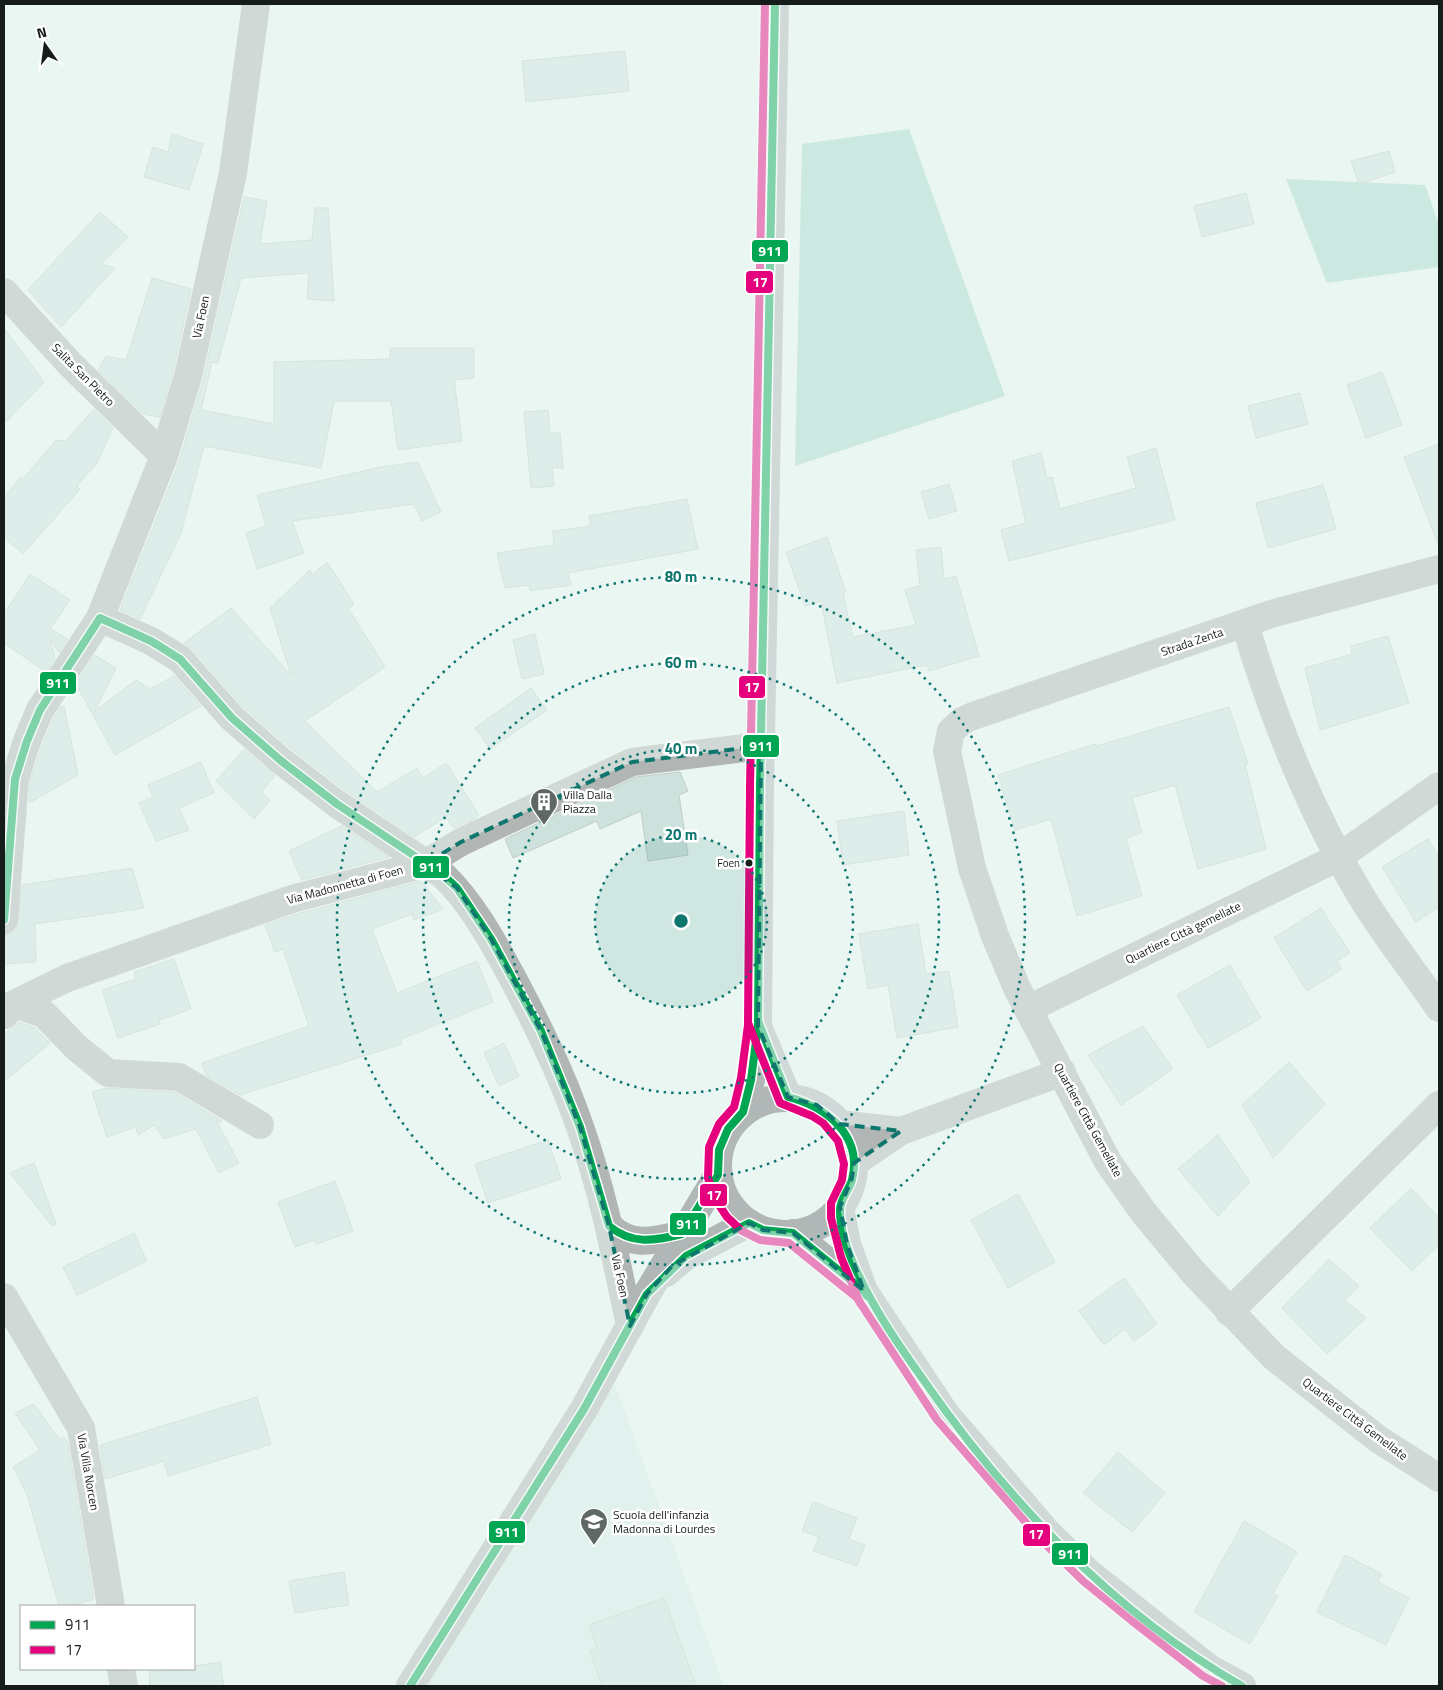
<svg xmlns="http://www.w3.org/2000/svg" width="1443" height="1690" viewBox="0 0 1443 1690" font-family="'Titillium Web',sans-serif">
<rect width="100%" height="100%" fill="#eaf6f2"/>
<!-- built -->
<polygon fill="#d7ece6" points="611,1386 616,1387 724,1686 422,1686 481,1602"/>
<!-- forest -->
<g fill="#a9d9cd">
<polygon points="909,129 1005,396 795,466 802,144"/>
<polygon points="1286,179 1425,185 1439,225 1439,267 1327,283"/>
</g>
<!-- building -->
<g fill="#cee2dd" stroke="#c4ccc9">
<polygon points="625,51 629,91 526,102 522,61"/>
<polygon points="172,134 203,144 189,190 144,177 153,147 168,152"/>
<polygon points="1389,151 1395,172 1359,184 1351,161"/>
<polygon points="1246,193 1254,224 1202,237 1194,206"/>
<polygon points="244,197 267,201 260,244 312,240 315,208 328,208 334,301 307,299 309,273 241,278 218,363 212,362 201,410 274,424 274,362 390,359 390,348 474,348 474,378 454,380 462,441 398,450 391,401 334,401 321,468 204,446 181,533 140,619 120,610 179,462 203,380"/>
<polygon points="100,212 128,237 101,264 115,268 61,327 28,290"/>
<polygon points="152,278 191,289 173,372 160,417 143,414 98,370 106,356 126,360"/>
<polygon points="4,328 44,382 4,424"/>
<polygon points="1382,372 1402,425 1366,438 1347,385"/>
<polygon points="1300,393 1308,424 1256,438 1248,406"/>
<polygon points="94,409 113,428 97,463 77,486 80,489 23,554 4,537 4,497 21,477 23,479 56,440 66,441"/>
<polygon points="548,410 550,433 560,433 563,468 552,468 554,486 531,488 524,412"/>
<polygon points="1439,444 1439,544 1438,544 1404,457"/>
<polygon points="1156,448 1175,520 1009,561 1001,530 1026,523 1012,461 1041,453 1047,478 1052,477 1060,509 1136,488 1127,457"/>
<polygon points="418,462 441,512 422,521 414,504 292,521 304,553 257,569 246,533 266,526 257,495 381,467"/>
<polygon points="949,484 957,511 929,519 921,492"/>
<polygon points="1323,485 1336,529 1268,548 1256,503"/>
<polygon points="687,499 698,549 568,573 571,585 530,591 529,585 505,588 497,553 554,545 553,531 591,526 589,516"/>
<polygon points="827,537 846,592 843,593 853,637 916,625 905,590 920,586 916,550 941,547 944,579 956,576 979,656 929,671 927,665 837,683 821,601 805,606 786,552"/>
<polygon points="327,562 354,604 348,608 385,667 305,721 377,792 417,768 423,778 446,763 479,815 474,819 454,828 446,817 414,837 346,791 290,748 243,707 192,649 184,643 231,608 291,675 270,608 310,570 312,575"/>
<polygon points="30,574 70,600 50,629 68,639 59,653 50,638 55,659 46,672 4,643 4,614"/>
<polygon points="535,634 544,674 522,679 513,640"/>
<polygon points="1388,636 1409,703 1320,730 1305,668 1352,654 1351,646"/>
<polygon points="94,655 116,668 95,711 136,680 150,689 174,676 201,706 115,755 76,684"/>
<polygon points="531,688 547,710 490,749 475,728"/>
<polygon points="64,706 78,775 29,803 30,782 42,746 54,717 60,707"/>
<polygon points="1229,707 1248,764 1245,764 1266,849 1198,869 1175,785 1132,798 1142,832 1126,839 1142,896 1077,916 1051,819 1015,830 998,775 1095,744 1096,746"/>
<polygon points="244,749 275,776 261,792 270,800 254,819 216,781"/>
<polygon points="201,762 214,793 179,808 189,830 156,841 139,803 153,797 148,785"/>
<polygon points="680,772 688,791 679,795 688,855 648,861 641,811 600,829 597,821 513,858 505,839 636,777"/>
<polygon points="904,811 909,855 843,865 837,821"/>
<polygon points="342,826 389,857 302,880 289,851"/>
<polygon points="1428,839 1439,857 1439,907 1416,922 1382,867"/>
<polygon points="132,868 144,908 35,924 36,962 4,964 4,935 11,934 17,928 22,885"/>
<polygon points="421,881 443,909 414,920 412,914 372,929 397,993 477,961 493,1002 401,1039 402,1044 240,1095 206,1075 202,1063 309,1026 283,949 275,952 265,925 297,914"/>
<polygon points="1321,908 1350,953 1337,961 1342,969 1307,991 1274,938"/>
<polygon points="918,924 926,974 949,971 958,1027 897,1038 888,985 868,989 859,934"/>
<polygon points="174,959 191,1009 159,1020 160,1024 118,1038 102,990 136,979 134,972"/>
<polygon points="1230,965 1261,1018 1208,1048 1177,995"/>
<polygon points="19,1022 35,1028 50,1043 4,1082 4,1034"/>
<polygon points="1143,1026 1173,1069 1121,1105 1088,1055"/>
<polygon points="504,1043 519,1076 499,1086 484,1053"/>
<polygon points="1289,1062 1325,1104 1273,1158 1242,1105"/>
<polygon points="106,1088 174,1092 222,1121 217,1122 239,1163 219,1173 196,1129 164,1139 154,1125 138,1135 136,1127 107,1137 92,1092"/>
<polygon points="1218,1135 1250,1182 1218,1216 1178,1169"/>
<polygon points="548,1140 561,1179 488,1203 475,1164"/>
<polygon points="34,1163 56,1224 52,1226 10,1173"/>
<polygon points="335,1181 353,1231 316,1244 315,1240 295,1247 278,1202"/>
<polygon points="1411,1188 1439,1218 1439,1245 1412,1271 1370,1228"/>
<polygon points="1018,1194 1055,1262 1008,1288 971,1220"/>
<polygon points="134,1233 147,1261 77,1295 63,1267"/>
<polygon points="1329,1259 1359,1286 1345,1300 1366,1318 1327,1354 1282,1308"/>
<polygon points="1124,1278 1157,1324 1134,1341 1125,1329 1104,1345 1079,1311"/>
<polygon points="257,1397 271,1444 168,1476 164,1461 105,1479 100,1445"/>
<polygon points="34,1404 59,1439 64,1437 68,1443 94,1599 70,1606 59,1606 27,1495 13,1467 40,1450 15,1413"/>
<polygon points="1118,1452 1165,1493 1132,1532 1083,1493"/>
<polygon points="813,1502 857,1518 849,1539 865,1545 857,1566 813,1551 819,1537 802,1531"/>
<polygon points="1244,1521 1297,1552 1273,1593 1278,1596 1250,1644 1194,1612"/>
<polygon points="1345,1555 1382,1574 1378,1582 1409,1598 1386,1645 1317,1612"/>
<polygon points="344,1572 349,1605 295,1613 289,1581"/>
<polygon points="664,1598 696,1686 602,1686 590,1651 597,1648 589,1625"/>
<polygon points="220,1662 224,1686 150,1686 149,1672 194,1669 194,1666"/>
</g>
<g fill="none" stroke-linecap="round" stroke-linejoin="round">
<!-- minor -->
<g stroke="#b1b5b3" stroke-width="28">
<polyline points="4,292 71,365 164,456"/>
<polyline points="1439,569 1271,614 973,716 962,721 951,731 947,751 972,868 995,936 1017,988 1108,1162 1144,1213 1193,1272 1274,1357 1378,1439 1439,1478"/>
<path d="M100 618 151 641 180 659 232 718 280 760 337 804 443 875C472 903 492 940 511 975 537 1024 562 1074 580 1127 603 1191 616 1259 630 1326"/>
<path d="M1245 624C1273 718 1310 811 1361 896 1384 934 1413 970 1439 1008"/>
<polyline points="4,920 15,779 27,741 40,710 100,618 164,456 188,376 233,173 256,4"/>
<polyline points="14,1004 44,1014 77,1048 108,1073 179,1077 260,1125"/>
<polyline points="1028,1009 1339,857 1439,786"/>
<polyline points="4,1015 14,1004 67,978 292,899 425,864 461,842 632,762 761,746"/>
<polyline points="839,1124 901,1131"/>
<polyline points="854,1163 901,1131 1062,1072"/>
<path d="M609 1226C632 1248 654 1241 682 1234"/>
<polyline points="4,1297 81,1428 111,1606"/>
<polyline points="1229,1312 1439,1105"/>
<polyline points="121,1669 124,1686"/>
</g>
<!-- major -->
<g stroke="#b1b7b6" stroke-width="28">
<polyline points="759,1029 788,1097"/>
<circle cx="786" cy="1166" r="68"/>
<polyline points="743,1112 751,1080 758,1026 760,787 775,4"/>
<polyline points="840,1207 847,1244 864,1291 945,1413 1048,1533 1089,1573 1209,1668 1242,1686"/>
<polyline points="793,1233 864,1291"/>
<polyline points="666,1273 686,1256 749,1223"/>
<polyline points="410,1686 584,1409 647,1294 718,1175"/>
</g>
<defs>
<g id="bus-1">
<path d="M4 920 15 779 27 741 40 710 100 618 151 641 180 659 232 718 280 760 337 804 443 875 457 888 491 939 541 1031 580 1127 609 1226C632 1245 654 1241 682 1234L718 1175 719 1150 728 1129 743 1112 751 1080 758 1026 760 787 775 4"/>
<path d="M758 1021 788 1097C827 1107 863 1136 852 1180 849 1190 840 1199 840 1210 840 1232 850 1258 860 1278 876 1312 898 1344 920 1375 1004 1497 1112 1612 1242 1686"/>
<polyline points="410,1686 584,1409 647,1294 686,1256 749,1223 763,1230 793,1233 864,1291 867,1296"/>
</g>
<g id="bus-2">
<polyline points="765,4 750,787 748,1025 741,1078 734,1107 719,1124 709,1147 708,1178 715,1199 727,1217 742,1231 760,1240 789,1243 857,1298 937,1420 1041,1540 1083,1581 1132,1621 1203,1676 1222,1686"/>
<polyline points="749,1025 780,1103 812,1116 823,1123 838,1141 844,1164 842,1180 831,1203 831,1218 841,1257 860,1303"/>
</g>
</defs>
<!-- bus-1 casing -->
<use href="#bus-1" stroke="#fff" stroke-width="11"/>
<!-- bus-2 casing -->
<use href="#bus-2" stroke="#fff" stroke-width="11"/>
<!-- bus-1 -->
<use href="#bus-1" stroke="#00a651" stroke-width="8"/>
<!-- bus-2 -->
<use href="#bus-2" stroke="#e5007d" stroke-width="8"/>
</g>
<!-- marked area -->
<path d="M0 0H1443V1690H0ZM761 746 758 1026 788 1097 817 1105 839 1124 901 1131 854 1163 852 1178 840 1207 847 1244 864 1291 793 1233 763 1230 749 1223 672 1266 647 1294 630 1326 609 1226 580 1127 541 1031 491 939 457 888 425 864 461 842 632 762Z" fill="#eaf6f2" fill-opacity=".55" fill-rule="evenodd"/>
<path fill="none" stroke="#0f766e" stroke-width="4" stroke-dasharray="10 6" stroke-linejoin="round" d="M761 746 758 1026 788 1097 817 1105 839 1124 901 1131 854 1163 852 1178 840 1207 847 1244 864 1291 793 1233 763 1230 749 1223 672 1266 647 1294 630 1326 609 1226 580 1127 541 1031 491 939 457 888 425 864 461 842 632 762Z"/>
<!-- distance rings -->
<circle cx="681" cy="921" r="86" fill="#0f766e" fill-opacity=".12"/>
<g fill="none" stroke="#0f766e" stroke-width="2.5" stroke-dasharray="2.5 5">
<circle cx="681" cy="921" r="86"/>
<circle cx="681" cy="921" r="172"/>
<circle cx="681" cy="921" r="258"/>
<circle cx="681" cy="921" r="344"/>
</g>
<!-- icons -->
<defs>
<symbol id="building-pin" viewBox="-11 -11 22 30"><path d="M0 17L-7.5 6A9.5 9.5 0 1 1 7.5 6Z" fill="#606866" stroke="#fff"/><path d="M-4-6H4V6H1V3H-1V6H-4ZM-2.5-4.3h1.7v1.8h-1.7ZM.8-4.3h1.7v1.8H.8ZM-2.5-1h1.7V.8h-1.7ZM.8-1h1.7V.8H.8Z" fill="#fff"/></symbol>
<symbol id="school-pin" viewBox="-11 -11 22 30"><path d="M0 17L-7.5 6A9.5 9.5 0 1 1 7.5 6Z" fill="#606866" stroke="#fff"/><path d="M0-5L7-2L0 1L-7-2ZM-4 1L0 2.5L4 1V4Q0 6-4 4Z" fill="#fff"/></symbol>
</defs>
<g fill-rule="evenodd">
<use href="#building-pin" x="528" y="786" width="32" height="43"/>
<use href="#school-pin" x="578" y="1506" width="32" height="43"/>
</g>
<!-- markers -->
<circle fill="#151c1a" stroke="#fff" stroke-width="2" cx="749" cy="863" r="4.5"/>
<g text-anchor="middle" stroke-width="5" stroke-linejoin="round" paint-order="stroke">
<!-- bus labels -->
<g font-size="11" fill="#151c1a" stroke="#fff" text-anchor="end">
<text x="740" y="867">Foen</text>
</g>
<!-- street labels -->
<g font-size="12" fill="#151c1a" stroke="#fff">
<text transform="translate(201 317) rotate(-78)" y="4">Via Foen</text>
<text transform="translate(83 375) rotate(45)" y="4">Salita San Pietro</text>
<text transform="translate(1192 642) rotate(-19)" y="4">Strada Zenta</text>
<text transform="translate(345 885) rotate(-15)" y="4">Via Madonnetta di Foen</text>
<text transform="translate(1183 933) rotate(-26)" y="4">Quartiere Città gemellate</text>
<text transform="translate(1088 1120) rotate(61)" y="4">Quartiere Città Gemellate</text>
<text transform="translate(620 1276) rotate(78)" y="4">Via Foen</text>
<text transform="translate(1355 1419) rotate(37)" y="4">Quartiere Città Gemellate</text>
<text transform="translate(88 1472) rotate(80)" y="4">Via Villa Norcen</text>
</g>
<!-- poi labels -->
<g font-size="12" fill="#151c1a" stroke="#fff" text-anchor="start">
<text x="563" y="799">Villa Dalla<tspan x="563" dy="14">Piazza</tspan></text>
<text x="613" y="1519">Scuola dell'infanzia<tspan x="613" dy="14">Madonna di Lourdes</tspan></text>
</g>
</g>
<circle cx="681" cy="921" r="8" fill="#0f766e" stroke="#fff" stroke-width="2.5"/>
<g font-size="15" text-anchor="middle" font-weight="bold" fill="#0f766e" stroke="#fff" stroke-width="5" stroke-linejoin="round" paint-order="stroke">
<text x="681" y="582">80 m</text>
<text x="681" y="668">60 m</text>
<text x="681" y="754">40 m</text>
<text x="681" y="840">20 m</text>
</g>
<g stroke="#fff" stroke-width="2">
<rect x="751" y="239" width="38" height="24" rx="5" fill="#00a651"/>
<rect x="745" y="270" width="29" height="24" rx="5" fill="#e5007d"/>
<rect x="39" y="671" width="38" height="24" rx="5" fill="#00a651"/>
<rect x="738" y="675" width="28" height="24" rx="5" fill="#e5007d"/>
<rect x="742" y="734" width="38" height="24" rx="5" fill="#00a651"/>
<rect x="412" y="855" width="38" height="24" rx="5" fill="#00a651"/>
<rect x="699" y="1183" width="29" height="24" rx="5" fill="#e5007d"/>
<rect x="669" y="1212" width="38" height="24" rx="5" fill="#00a651"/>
<rect x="488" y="1520" width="38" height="24" rx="5" fill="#00a651"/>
<rect x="1022" y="1523" width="29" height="24" rx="5" fill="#e5007d"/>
<rect x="1051" y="1542" width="38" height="24" rx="5" fill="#00a651"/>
</g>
<g font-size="14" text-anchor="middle" font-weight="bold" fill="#fff">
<text x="770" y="256">911</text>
<text x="760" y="287">17</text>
<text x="58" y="688">911</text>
<text x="752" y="692">17</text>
<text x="761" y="751">911</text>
<text x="431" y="872">911</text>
<text x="714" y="1200">17</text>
<text x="688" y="1229">911</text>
<text x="507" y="1537">911</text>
<text x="1036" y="1539">17</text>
<text x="1070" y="1559">911</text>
</g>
<!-- border -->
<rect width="1443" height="1690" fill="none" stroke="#151c1a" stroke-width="10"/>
<!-- legend -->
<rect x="20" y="1605" width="175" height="65" fill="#ffffff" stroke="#a1a4a3"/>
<rect x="30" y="1621" width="25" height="8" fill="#00a651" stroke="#a1a4a3"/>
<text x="65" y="1630" font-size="15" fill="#151c1a">911</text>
<rect x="30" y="1646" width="25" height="8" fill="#e5007d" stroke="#a1a4a3"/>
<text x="65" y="1655" font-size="15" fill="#151c1a">17</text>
<!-- north arrow -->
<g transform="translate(45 45) rotate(346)" stroke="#ffffff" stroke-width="4" paint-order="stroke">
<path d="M0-4L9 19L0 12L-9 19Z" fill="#151c1a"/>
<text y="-8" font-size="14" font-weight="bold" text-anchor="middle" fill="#151c1a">N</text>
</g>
</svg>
